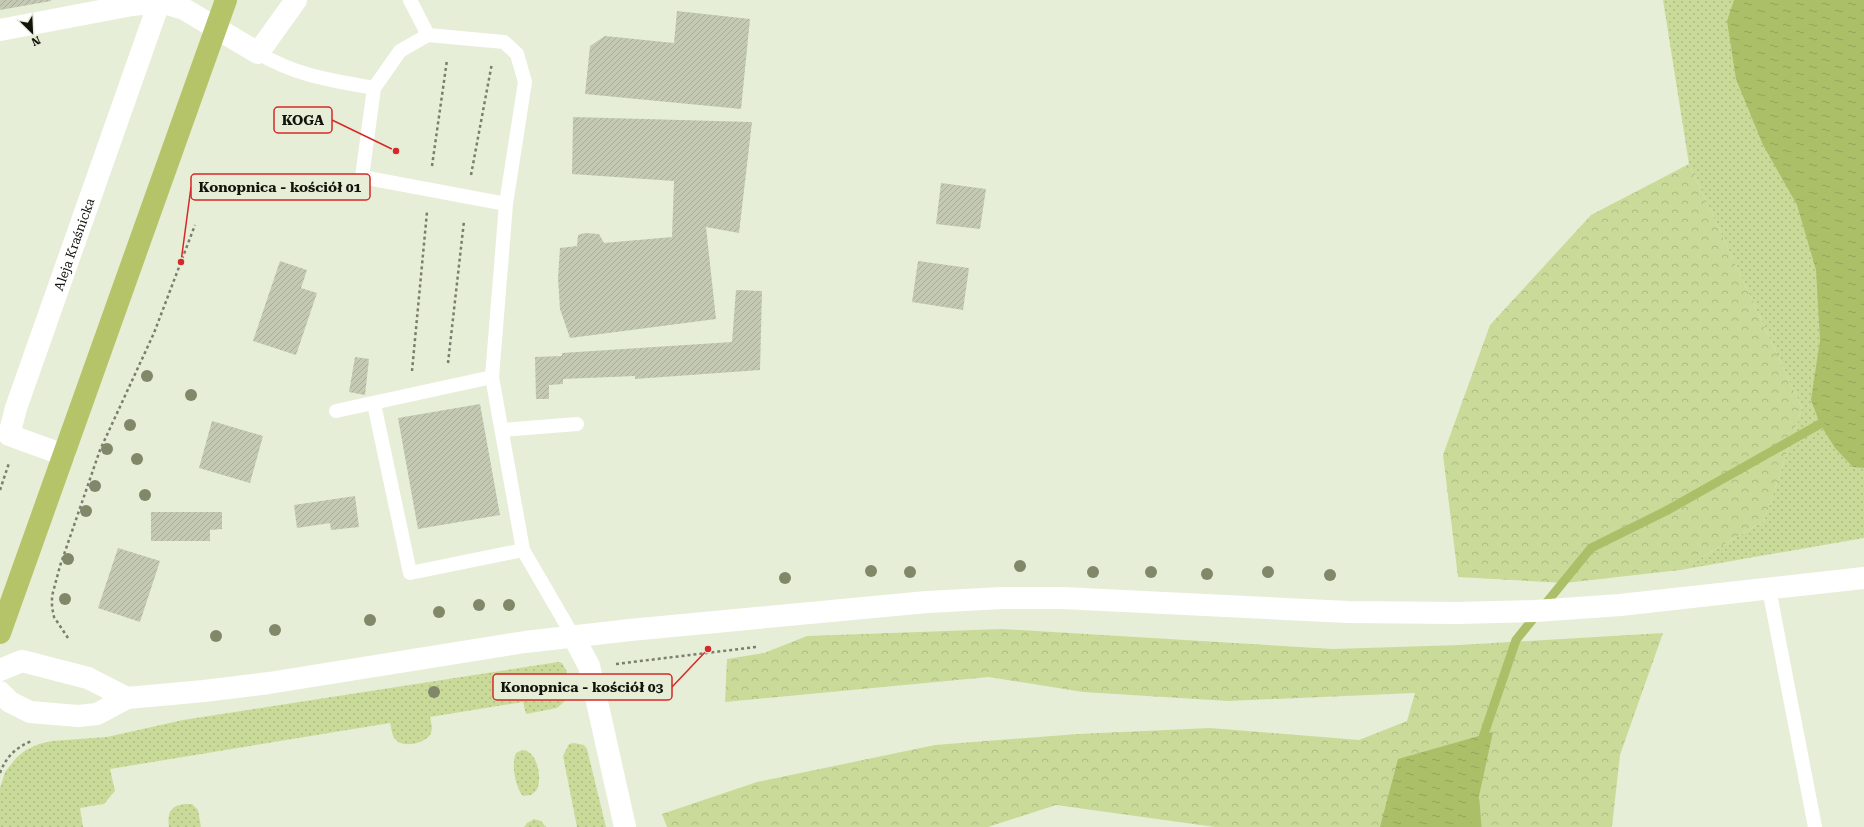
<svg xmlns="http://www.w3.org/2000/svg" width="1864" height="827" viewBox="0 0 1864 827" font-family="'Roboto Serif',serif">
<defs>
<pattern id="grass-dots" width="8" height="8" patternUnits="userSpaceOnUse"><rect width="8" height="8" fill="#cadb99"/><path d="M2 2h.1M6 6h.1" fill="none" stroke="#acbb83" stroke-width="1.8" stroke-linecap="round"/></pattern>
<pattern id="forest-crowns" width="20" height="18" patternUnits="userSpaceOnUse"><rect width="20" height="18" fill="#cadb99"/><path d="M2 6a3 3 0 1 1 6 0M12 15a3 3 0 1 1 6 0" fill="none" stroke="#acbb83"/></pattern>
<pattern id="water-ripples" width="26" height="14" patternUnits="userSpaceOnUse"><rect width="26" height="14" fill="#abbf68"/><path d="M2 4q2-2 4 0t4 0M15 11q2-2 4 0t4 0" fill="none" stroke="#92a359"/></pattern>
<pattern id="building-hatch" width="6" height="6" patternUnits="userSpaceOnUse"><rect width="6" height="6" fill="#c3c9b3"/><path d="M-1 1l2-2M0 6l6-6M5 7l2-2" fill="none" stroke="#a6ac99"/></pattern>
</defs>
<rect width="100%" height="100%" fill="#e7eed7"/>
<!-- grass -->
<g fill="url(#grass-dots)">
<polygon points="1663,0 1864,0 1864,538 1680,570 1764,521 1802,408 1689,164"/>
<path d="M558 662 562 663 567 672 564 686 565 701 557 708 526 714 523 702 430 717C431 722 433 728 431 733 427 743 405 748 397 741 391 736 392 729 390 723L110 769 115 791 104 804 80 808 83 827H0V788L5 772 17 757 26 750 39 744 52 741 107 737 183 720Z"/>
<polygon points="574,743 584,745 587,749 606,827 577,827 563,756 569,744"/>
<path d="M522 750C538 750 543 781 536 791L531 795 523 796C515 788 511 763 516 753Z"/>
<path d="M192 804 198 810 201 827H169C166 808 175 803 192 804Z"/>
<polygon points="534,819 541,821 546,827 524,827 527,823"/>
</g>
<!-- forest -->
<g fill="url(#forest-crowns)">
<polygon points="1689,164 1802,408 1764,521 1680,570 1565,583 1458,577 1443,455 1490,325 1591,215"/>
<polygon points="1002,629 1333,649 1460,645 1663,633 1620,755 1612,827 1215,827 1056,805 988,827 667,827 662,814 757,782 935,745 1078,734 1210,728 1359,740 1407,721 1415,693 1228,701 1083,692 989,677 725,702 727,659 764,653 807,636"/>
</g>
<!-- water -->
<g fill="url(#water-ripples)">
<polygon points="1734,0 1864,0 1864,468 1853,467 1835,448 1820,424 1811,400 1820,340 1816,270 1797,205 1763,145 1736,79 1727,21"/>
<polygon points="1493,732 1474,819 1475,827 1380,827 1398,759"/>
</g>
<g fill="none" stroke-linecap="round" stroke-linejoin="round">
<!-- stream -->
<g stroke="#abbf68" stroke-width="9">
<polyline points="1480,746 1516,640 1591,548 1666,511 1820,424"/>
<polyline points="1475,801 1477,827"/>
</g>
</g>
<!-- building -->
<g fill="url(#building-hatch)">
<polygon points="0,0 51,0 51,1 0,10"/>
<polygon points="677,11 750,19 741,109 585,94 590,46 605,36 674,43"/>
<polygon points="573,117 752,122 739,233 706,227 716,319 570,338 560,309 558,278 560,248 577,246 578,235 585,233 599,234 604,243 672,237 674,181 572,174"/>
<polygon points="941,183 986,189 980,229 936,224"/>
<polygon points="280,261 307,270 301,288 317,293 296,355 253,341"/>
<polygon points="918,261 969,268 963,310 912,302"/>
<polygon points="736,290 762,291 760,370 635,379 635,376 563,379 563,384 549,385 549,399 536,399 535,357 562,356 562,353 732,342"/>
<polygon points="355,357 369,359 365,395 349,392"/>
<polygon points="480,404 500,515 418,529 398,418"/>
<polygon points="212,421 263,436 250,483 199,468"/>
<polygon points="355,496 359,527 331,530 330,523 297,528 294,505"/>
<polygon points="151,512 222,512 222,529 210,530 210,541 151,541"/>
<polygon points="118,548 160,561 140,622 98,608"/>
</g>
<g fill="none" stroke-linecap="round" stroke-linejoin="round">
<!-- path -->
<g stroke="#797e6e" stroke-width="2.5" stroke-dasharray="3 3" stroke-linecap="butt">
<polyline points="432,166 447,60"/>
<polyline points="471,175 492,63"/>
<polyline points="448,363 464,221"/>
<polyline points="412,371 427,212"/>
<polyline points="0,490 9,463"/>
<polyline points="68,638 54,617 52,607 52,596 60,566 100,450 154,333 195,225"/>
<polyline points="616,664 756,647"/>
<path d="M0 773C6 757 16 747 32 741"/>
</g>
<!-- lane -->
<g stroke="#fff" stroke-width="14">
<polyline points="410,0 428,35"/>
<path d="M258 53C297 76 330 80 374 88"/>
<polyline points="506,204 362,177 374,88 400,51 428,35 504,42 517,54 525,82 506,204 492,377 523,550 573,636"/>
<polyline points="374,404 410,573 523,550"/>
<polyline points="336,411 492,377"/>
<polyline points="502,430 577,424"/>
<polyline points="1769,589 1815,827"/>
</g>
<!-- street -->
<g stroke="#fff" stroke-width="22">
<polyline points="0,30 132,5 160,2 184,9 258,53 296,0"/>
<path id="s1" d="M64 455 9 435 16 408 160 0"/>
<polyline points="573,636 589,666 625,827"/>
</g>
<!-- secondary -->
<g stroke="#fff" stroke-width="22">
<polyline points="0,670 22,661 88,678 127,698"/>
<polyline points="0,692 10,702 30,712 78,716 97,714 127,698 204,691 269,683 525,642 630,630 927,602 1003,598 1062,598 1348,612 1457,613 1535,611 1620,605 1864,578"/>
</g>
<!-- primary -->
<polyline stroke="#b5c468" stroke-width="22" points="0,633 226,0"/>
</g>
<!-- trees -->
<g fill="#808869">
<circle cx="147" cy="376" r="6"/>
<circle cx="191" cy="395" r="6"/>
<circle cx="130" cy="425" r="6"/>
<circle cx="107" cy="449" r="6"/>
<circle cx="137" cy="459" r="6"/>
<circle cx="95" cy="486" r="6"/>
<circle cx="145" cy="495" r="6"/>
<circle cx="86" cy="511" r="6"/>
<circle cx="68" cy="559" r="6"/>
<circle cx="1020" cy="566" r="6"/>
<circle cx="871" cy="571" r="6"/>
<circle cx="910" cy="572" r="6"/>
<circle cx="1093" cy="572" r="6"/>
<circle cx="1151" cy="572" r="6"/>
<circle cx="1268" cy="572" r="6"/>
<circle cx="1207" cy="574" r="6"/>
<circle cx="1330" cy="575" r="6"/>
<circle cx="785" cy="578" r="6"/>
<circle cx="65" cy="599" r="6"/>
<circle cx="479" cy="605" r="6"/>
<circle cx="509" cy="605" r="6"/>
<circle cx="439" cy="612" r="6"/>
<circle cx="370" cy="620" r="6"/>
<circle cx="275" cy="630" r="6"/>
<circle cx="216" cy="636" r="6"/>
<circle cx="434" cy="692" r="6"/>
</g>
<g text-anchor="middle" stroke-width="3" stroke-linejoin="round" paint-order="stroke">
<!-- street labels -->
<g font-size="13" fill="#12140c" stroke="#e7eed7">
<text dy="5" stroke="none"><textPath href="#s1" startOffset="260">Aleja Kraśnicka</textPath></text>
</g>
</g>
<!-- callouts -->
<path fill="none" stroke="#d62828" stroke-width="1.5" d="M396 151L332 120M181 262L191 187M708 649L672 687"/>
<g fill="#d62828" stroke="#e7eed7" stroke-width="1.5">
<circle cx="396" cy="151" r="4"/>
<circle cx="181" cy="262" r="4"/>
<circle cx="708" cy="649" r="4"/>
</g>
<g fill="#e7eed7" stroke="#d62828" stroke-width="1.5">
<rect x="274" y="107" width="58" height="26" rx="4"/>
<rect x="191" y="174" width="179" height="26" rx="4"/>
<rect x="493" y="674" width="179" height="26" rx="4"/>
</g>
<g font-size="14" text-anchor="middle" font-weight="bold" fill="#12140c">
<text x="303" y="125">KOGA</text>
<text x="280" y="192">Konopnica - kościół 01</text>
<text x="582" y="692">Konopnica - kościół 03</text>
</g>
<!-- north arrow -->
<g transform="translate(32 32) rotate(156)" stroke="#e7eed7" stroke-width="3" paint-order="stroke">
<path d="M0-3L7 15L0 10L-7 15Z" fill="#12140c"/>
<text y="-6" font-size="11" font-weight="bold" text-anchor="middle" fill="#12140c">N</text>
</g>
</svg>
